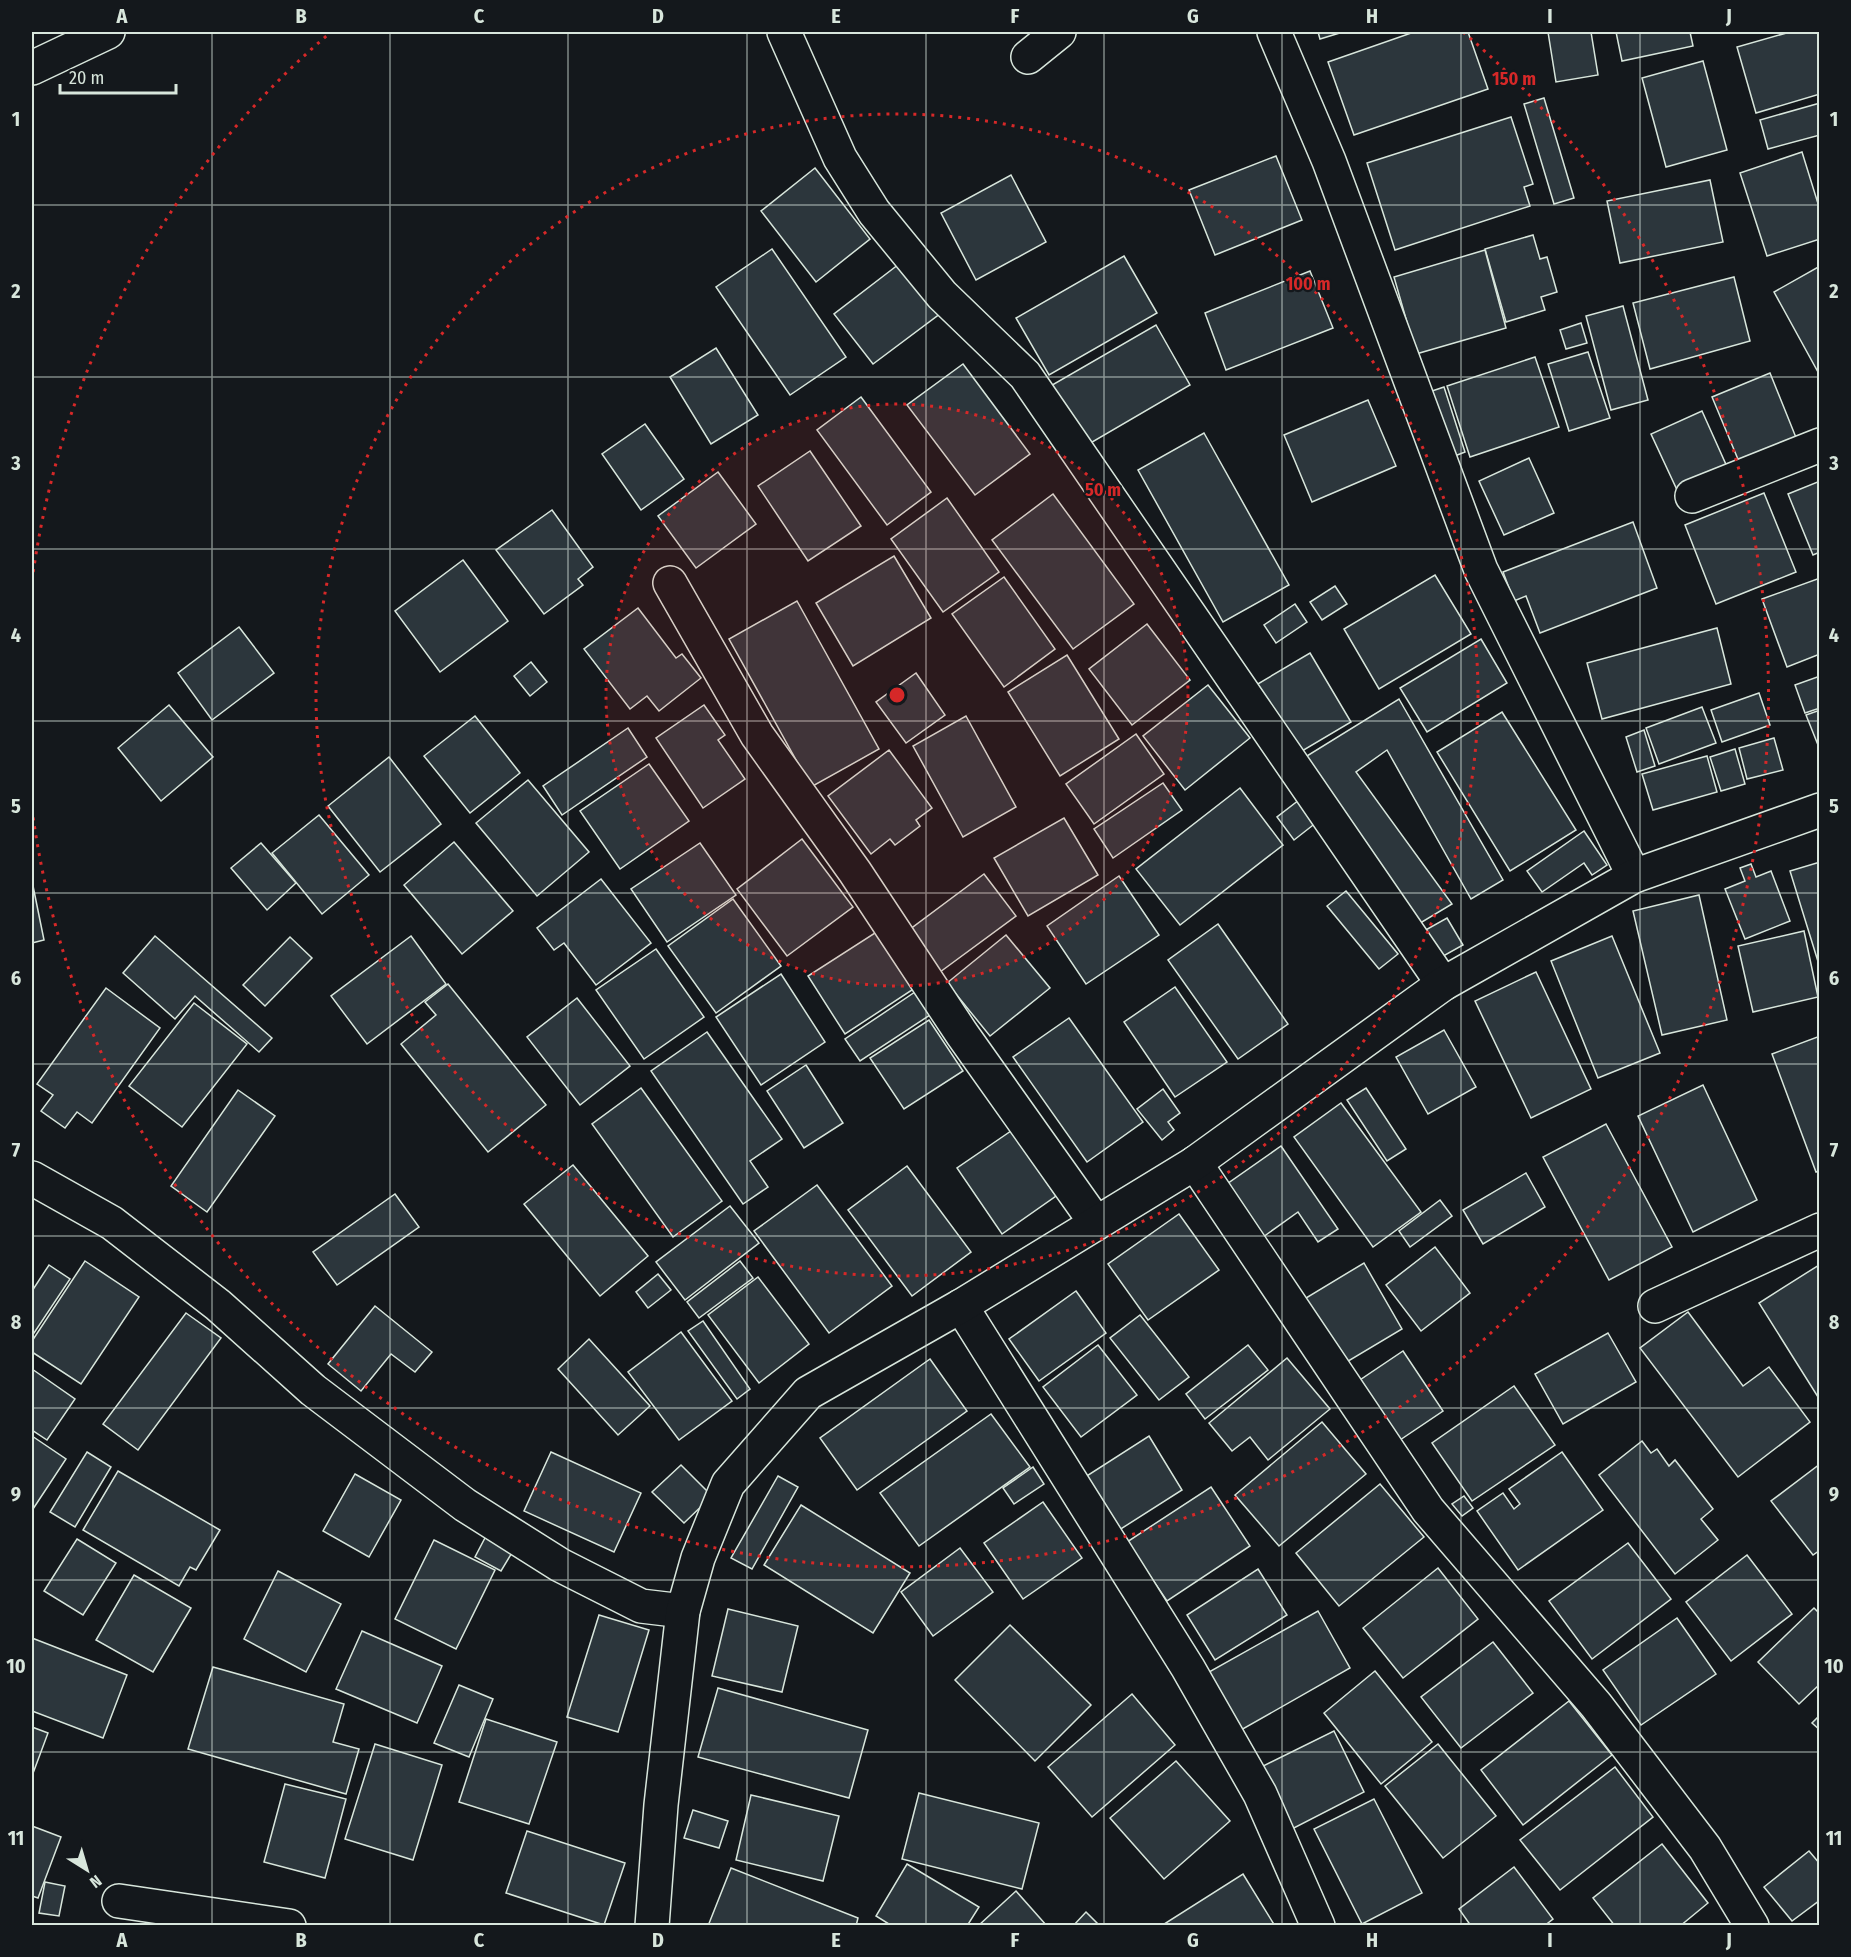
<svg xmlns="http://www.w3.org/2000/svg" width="1851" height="1957" viewBox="0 0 1851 1957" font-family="'Fira Sans Condensed',sans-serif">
<rect width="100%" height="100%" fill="#14181c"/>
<!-- building -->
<g fill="#2c363c" stroke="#d8e6dc" stroke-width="1.5">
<polygon points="1318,32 1343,32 1320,39"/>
<polygon points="1414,32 1468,32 1488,89 1354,135 1328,62"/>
<polygon points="1548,32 1591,32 1598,75 1556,82"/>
<polygon points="1616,32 1690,32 1693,46 1622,61"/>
<polygon points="1790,32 1820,32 1820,94 1756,113 1737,47"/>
<polygon points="1703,61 1727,150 1666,167 1642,78"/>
<polygon points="1544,98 1574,198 1554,204 1524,104"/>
<polygon points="1820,103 1820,135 1768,149 1760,120"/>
<polygon points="1511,117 1533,184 1524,187 1530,206 1395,250 1367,163"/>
<polygon points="1802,152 1820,210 1820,239 1767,256 1740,173"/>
<polygon points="1276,156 1302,220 1215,255 1189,190"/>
<polygon points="815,168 870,239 816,282 761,211"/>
<polygon points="1011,175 1046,242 976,280 941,213"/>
<polygon points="1710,180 1723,242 1620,263 1607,201"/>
<polygon points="1533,235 1540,259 1547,257 1557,292 1541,297 1545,310 1506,322 1485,249"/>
<polygon points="772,249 846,357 790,395 716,287"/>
<polygon points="1485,250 1506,328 1416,354 1394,277"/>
<polygon points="1124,256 1157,313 1049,375 1016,318"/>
<polygon points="903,261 941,313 873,364 834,314"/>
<polygon points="1820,266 1820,371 1818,372 1774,292"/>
<polygon points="1310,271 1333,328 1226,370 1205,313"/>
<polygon points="1734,277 1750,341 1650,369 1633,303"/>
<polygon points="1623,306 1648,400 1611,410 1586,316"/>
<polygon points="1581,323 1587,343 1566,349 1560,330"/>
<polygon points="1156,325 1190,385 1082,448 1047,388"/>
<polygon points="716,348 758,415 711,444 670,377"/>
<polygon points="1588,352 1610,418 1569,431 1548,364"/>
<polygon points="1535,357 1559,427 1470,457 1447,386"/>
<polygon points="963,364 1030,454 975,495 907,405"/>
<polygon points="1770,373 1797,440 1740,464 1712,397"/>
<polygon points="1444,387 1465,452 1447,459 1426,393"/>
<polygon points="861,397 931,492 887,525 817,430"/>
<polygon points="1368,400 1396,466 1312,502 1284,435"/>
<polygon points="1702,411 1728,469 1678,492 1651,434"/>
<polygon points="645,424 684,479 641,510 602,454"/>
<polygon points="1204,433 1289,585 1223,622 1138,470"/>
<polygon points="810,451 861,526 808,561 758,486"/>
<polygon points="1529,458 1554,513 1504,535 1479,481"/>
<polygon points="718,472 756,524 696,568 658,516"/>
<polygon points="1820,481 1820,552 1813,555 1788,494"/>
<polygon points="1764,493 1796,572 1716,604 1685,525"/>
<polygon points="1053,494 1134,604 1073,649 992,540"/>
<polygon points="947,498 999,572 943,612 891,539"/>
<polygon points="552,510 593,567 578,579 583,585 544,614 496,550"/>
<polygon points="1633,522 1657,588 1540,633 1526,596 1514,601 1503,572"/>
<polygon points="894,556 931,618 853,666 816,603"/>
<polygon points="463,560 508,621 440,672 395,611"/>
<polygon points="1435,575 1471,634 1379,689 1344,629"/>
<polygon points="1004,577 1055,649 1004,687 952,614"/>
<polygon points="1820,578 1820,654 1787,667 1762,599"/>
<polygon points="1335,586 1347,604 1322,620 1310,602"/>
<polygon points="797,601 879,749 811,787 729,639"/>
<polygon points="1295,604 1307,622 1276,643 1264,625"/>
<polygon points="638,608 676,658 682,654 701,678 659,711 647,696 630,709 584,649"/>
<polygon points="1147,624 1190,680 1132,725 1089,669"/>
<polygon points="239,627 274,673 212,720 178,673"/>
<polygon points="1717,628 1731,684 1602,719 1587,663"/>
<polygon points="1481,639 1507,683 1427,732 1400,688"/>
<polygon points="1310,653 1351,722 1297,754 1256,685"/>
<polygon points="1067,655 1119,739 1060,776 1008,692"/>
<polygon points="531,662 547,682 530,696 514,676"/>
<polygon points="916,673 945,715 906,743 876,702"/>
<polygon points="1820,676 1820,708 1805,713 1795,685"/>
<polygon points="1208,685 1250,738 1185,790 1143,736"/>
<polygon points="1759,693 1770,725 1722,742 1711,710"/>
<polygon points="1399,699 1503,880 1471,899 1387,750 1356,772 1452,904 1417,925 1302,759"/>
<polygon points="169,705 213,757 161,801 118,748"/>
<polygon points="704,705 725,735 718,740 745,779 703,808 656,738"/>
<polygon points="1702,707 1716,743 1659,764 1646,728"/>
<polygon points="1820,710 1820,750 1806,715"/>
<polygon points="1502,712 1576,830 1510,871 1437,752"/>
<polygon points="475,716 520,773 470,813 424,756"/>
<polygon points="966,716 1016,807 963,837 913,746"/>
<polygon points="628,728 647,757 562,815 543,786"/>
<polygon points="1644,730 1655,766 1637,772 1626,737"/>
<polygon points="1136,734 1164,774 1094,824 1066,784"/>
<polygon points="1774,738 1783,770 1747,779 1739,748"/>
<polygon points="1735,749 1745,784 1721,791 1710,757"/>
<polygon points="889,750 932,808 916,820 920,826 895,845 890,839 871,854 828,796"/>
<polygon points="1707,756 1717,792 1653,810 1642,774"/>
<polygon points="389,757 441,824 380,872 328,806"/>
<polygon points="649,764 689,821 620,869 580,811"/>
<polygon points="528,780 589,852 537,896 476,823"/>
<polygon points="1163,783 1182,810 1113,858 1094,829"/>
<polygon points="1240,788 1283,845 1180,925 1136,869"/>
<polygon points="1299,800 1317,822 1294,840 1277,817"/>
<polygon points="319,815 369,875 322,914 272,853"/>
<polygon points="1064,818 1098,875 1028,916 994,858"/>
<polygon points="1584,831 1607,865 1592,875 1584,863 1542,892 1527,871"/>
<polygon points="802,839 853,907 787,956 737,889"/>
<polygon points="454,842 513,911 462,954 404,885"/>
<polygon points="261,843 296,883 267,910 231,868"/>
<polygon points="700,843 736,895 667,942 631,889"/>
<polygon points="1820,862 1820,968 1790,871"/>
<polygon points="1751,864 1756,877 1771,871 1790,921 1745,939 1725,889 1745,881 1740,868"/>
<polygon points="984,874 1016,916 940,972 909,930"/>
<polygon points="1119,876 1159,935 1086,984 1047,926"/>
<polygon points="601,879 651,943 596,985 564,943 554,950 537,928"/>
<polygon points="32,881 44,940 32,943"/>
<polygon points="1346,891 1398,954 1379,969 1327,906"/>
<polygon points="1699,895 1727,1020 1662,1035 1633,911"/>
<polygon points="733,899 781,966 716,1013 668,946"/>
<polygon points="1447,918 1463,945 1438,959 1422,932"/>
<polygon points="1218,924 1288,1024 1238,1059 1168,960"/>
<polygon points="878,931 915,988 845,1034 808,976"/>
<polygon points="1804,931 1818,997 1753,1012 1738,946"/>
<polygon points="1006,935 1050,988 990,1036 947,983"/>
<polygon points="155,936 272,1038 259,1052 195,996 175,1019 123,973"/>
<polygon points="411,936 446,984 367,1044 331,996"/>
<polygon points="1612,936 1660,1053 1598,1078 1551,961"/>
<polygon points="290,937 312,958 265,1006 243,985"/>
<polygon points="656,949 704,1017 644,1059 596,990"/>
<polygon points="1536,972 1591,1089 1531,1118 1475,1001"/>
<polygon points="781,974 825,1042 761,1085 716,1017"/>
<polygon points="448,984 546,1105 488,1152 401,1044 436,1015 425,1002"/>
<polygon points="1175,987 1227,1062 1175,1097 1124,1022"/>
<polygon points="106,988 160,1028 92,1123 77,1112 65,1128 41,1111 53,1095 37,1084"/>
<polygon points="915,992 930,1015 860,1061 845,1039"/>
<polygon points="577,998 630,1066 580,1105 527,1037"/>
<polygon points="194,1003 247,1044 182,1127 129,1086"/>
<polygon points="1069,1018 1143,1122 1087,1162 1013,1057"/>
<polygon points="929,1020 963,1071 904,1109 870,1058"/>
<polygon points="1444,1030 1476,1087 1428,1114 1396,1057"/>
<polygon points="707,1032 782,1139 750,1161 768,1187 743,1204 651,1071"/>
<polygon points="1820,1036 1820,1171 1816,1172 1772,1054"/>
<polygon points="806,1065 843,1123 804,1148 767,1091"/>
<polygon points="1703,1085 1757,1200 1693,1232 1638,1116"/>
<polygon points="641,1088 722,1201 673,1237 592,1124"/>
<polygon points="1366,1088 1406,1149 1387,1161 1347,1100"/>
<polygon points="1163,1089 1180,1113 1168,1122 1174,1130 1162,1140 1137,1109"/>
<polygon points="238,1090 275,1116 207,1212 171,1186"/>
<polygon points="1341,1103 1421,1212 1373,1247 1294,1137"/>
<polygon points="1606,1124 1672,1247 1609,1280 1543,1157"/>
<polygon points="1011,1131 1056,1196 1002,1234 957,1168"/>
<polygon points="1281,1146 1338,1229 1318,1242 1298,1212 1263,1237 1227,1184"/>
<polygon points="573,1165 648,1256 600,1296 524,1204"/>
<polygon points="907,1166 971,1252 912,1296 848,1210"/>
<polygon points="1526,1173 1545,1207 1483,1244 1463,1210"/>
<polygon points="817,1185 892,1286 829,1333 754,1231"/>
<polygon points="395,1194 419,1227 337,1285 313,1252"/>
<polygon points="1440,1200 1452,1216 1410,1247 1399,1231"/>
<polygon points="730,1206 759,1243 685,1300 656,1262"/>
<polygon points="1179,1214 1219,1270 1148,1320 1108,1264"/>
<polygon points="1435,1247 1470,1293 1421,1331 1386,1285"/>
<polygon points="85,1261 139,1297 81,1384 32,1352 32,1341"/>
<polygon points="740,1261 753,1278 699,1318 687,1302"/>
<polygon points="1364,1263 1402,1329 1340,1366 1301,1301"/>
<polygon points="49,1265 70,1279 32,1336 32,1291"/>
<polygon points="1819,1265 1820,1396 1818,1397 1759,1303"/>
<polygon points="658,1274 671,1290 648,1308 636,1292"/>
<polygon points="758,1277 809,1344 759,1383 708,1315"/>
<polygon points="1076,1291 1106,1333 1039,1381 1009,1339"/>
<polygon points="375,1306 432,1352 415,1372 391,1354 361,1391 328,1364"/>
<polygon points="1688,1312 1743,1386 1769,1367 1810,1422 1738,1477 1640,1348"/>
<polygon points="186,1313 221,1338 138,1450 103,1424"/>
<polygon points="1140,1315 1189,1377 1159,1400 1110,1338"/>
<polygon points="703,1321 750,1389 737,1399 688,1331"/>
<polygon points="681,1332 732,1401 679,1440 628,1372"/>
<polygon points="1608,1333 1636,1382 1563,1424 1535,1374"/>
<polygon points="589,1339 650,1406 618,1435 558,1369"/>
<polygon points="1098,1345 1137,1395 1081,1437 1043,1387"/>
<polygon points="1248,1345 1268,1370 1205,1419 1186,1394"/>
<polygon points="1403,1351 1443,1411 1394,1444 1354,1384"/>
<polygon points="1287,1358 1330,1409 1268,1460 1250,1437 1232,1451 1209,1423"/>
<polygon points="930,1359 967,1411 857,1490 820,1438"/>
<polygon points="32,1369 75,1399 47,1440 32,1430"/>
<polygon points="1514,1386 1555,1445 1472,1501 1432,1443"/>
<polygon points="991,1414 1030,1467 919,1546 880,1493"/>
<polygon points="1322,1422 1366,1474 1279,1546 1235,1495"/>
<polygon points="32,1436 66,1459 33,1509 32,1508"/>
<polygon points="1149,1436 1182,1490 1116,1532 1082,1479"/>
<polygon points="1642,1441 1651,1453 1657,1449 1669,1466 1675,1460 1713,1509 1701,1519 1718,1540 1675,1574 1599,1475"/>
<polygon points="87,1452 111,1467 75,1527 50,1512"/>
<polygon points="551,1452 641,1493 614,1552 524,1511"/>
<polygon points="1562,1452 1603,1510 1518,1570 1477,1511 1503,1493 1514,1509 1520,1504 1509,1489"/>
<polygon points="1820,1464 1820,1550 1813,1555 1771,1501"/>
<polygon points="681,1465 712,1496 684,1523 652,1492"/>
<polygon points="1033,1467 1044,1484 1014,1504 1003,1488"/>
<polygon points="118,1471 220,1530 196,1570 190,1567 179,1586 83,1530"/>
<polygon points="355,1474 401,1500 369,1557 323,1531"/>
<polygon points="778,1476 798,1487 752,1569 731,1558"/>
<polygon points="1380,1484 1424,1537 1339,1606 1296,1553"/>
<polygon points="1211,1487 1250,1546 1167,1601 1127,1542"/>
<polygon points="1464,1496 1473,1508 1462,1516 1452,1504"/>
<polygon points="1043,1502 1082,1558 1023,1599 984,1543"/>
<polygon points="801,1505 910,1573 873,1633 764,1565"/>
<polygon points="486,1536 513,1551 501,1571 475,1557"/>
<polygon points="77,1539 116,1563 83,1615 44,1591"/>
<polygon points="434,1540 495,1570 456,1649 395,1619"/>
<polygon points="1628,1543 1671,1599 1592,1659 1549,1601"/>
<polygon points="960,1548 993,1592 933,1636 901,1592"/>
<polygon points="1747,1555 1792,1614 1731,1661 1686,1602"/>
<polygon points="1438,1568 1478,1619 1403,1678 1363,1628"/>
<polygon points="1258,1569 1287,1615 1215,1660 1187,1615"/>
<polygon points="278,1571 341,1604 306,1672 244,1639"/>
<polygon points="134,1575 191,1608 153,1672 96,1640"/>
<polygon points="1814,1608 1820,1614 1820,1684 1799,1704 1758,1662"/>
<polygon points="728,1609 798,1626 782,1692 712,1676"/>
<polygon points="1318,1611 1350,1668 1241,1730 1209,1672"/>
<polygon points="599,1615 649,1630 618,1732 567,1717"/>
<polygon points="1677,1618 1716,1674 1641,1725 1603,1670"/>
<polygon points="1010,1625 1091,1705 1035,1761 955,1680"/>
<polygon points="362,1631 442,1666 417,1723 336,1689"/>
<polygon points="32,1638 127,1675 103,1738 32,1711"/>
<polygon points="1493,1642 1533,1693 1461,1748 1421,1697"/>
<polygon points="213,1667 344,1704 333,1742 359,1749 346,1794 188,1749"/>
<polygon points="1375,1671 1432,1742 1381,1784 1324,1713"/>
<polygon points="459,1685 493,1699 469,1757 434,1743"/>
<polygon points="718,1688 868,1730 849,1798 698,1757"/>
<polygon points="1132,1694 1175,1745 1092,1817 1048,1767"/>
<polygon points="1569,1701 1612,1755 1523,1825 1481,1770"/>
<polygon points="1820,1715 1820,1730 1812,1723"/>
<polygon points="486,1719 557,1742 529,1824 459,1802"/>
<polygon points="32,1727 48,1733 32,1776"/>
<polygon points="1334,1731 1364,1792 1290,1830 1259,1768"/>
<polygon points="375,1744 442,1765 413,1860 345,1839"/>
<polygon points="1438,1744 1496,1816 1443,1858 1385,1786"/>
<polygon points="1176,1761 1230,1821 1164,1879 1110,1818"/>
<polygon points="1615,1767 1653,1817 1560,1890 1520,1840"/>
<polygon points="285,1784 346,1799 325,1878 264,1862"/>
<polygon points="919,1793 1039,1823 1022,1889 902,1859"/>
<polygon points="751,1795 839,1816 823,1881 736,1860"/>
<polygon points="1374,1799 1422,1893 1362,1924 1314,1829"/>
<polygon points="693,1810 728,1821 719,1848 684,1838"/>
<polygon points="32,1826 61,1837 38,1898 32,1896"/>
<polygon points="527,1831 625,1863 604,1925 506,1893"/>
<polygon points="1662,1844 1708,1903 1680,1926 1615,1926 1593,1898"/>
<polygon points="1809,1851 1820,1864 1820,1900 1792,1921 1764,1887"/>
<polygon points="907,1864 979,1907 967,1926 892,1926 876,1916"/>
<polygon points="1514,1867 1553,1919 1544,1926 1471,1926 1459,1909"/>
<polygon points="731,1868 858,1918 856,1926 708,1926"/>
<polygon points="1243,1874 1275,1926 1161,1926"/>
<polygon points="45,1882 65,1886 59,1916 39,1913"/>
<polygon points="1016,1891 1047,1926 978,1926"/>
<polygon points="1086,1912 1100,1926 1073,1926"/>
</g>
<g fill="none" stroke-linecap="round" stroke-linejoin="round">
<defs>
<g id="minor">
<polyline points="784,32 840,158 874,212 942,295 1025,375 1443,984"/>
<polyline points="1274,32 1329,161 1481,570 1634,876"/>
<polyline points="1028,57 1059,32"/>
<polyline points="32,68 108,32"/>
<polyline points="1692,496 1820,445"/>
<polyline points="670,583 757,735 855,872 962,1034 1096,1223"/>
<polyline points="1195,1163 1428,1510 1596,1705 1705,1848 1752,1926"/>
<polyline points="32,1178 112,1223 218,1305 313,1390 465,1505 560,1565 641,1606 683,1611"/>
<polyline points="961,1306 1188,1668 1260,1794 1318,1926"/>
<polyline points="1655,1306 1820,1230"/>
<polyline points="119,1901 289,1926"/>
<polyline points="652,1926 661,1805 683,1611 698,1558 728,1484 808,1393 961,1306 1195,1163 1443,984 1634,876 1820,810"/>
</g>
</defs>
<!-- minor casing -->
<use href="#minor" stroke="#d8e6dc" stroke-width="36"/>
<!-- minor -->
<use href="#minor" stroke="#14181c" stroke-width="33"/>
</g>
<!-- grid -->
<path fill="none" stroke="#d8e6dc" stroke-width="1.5" stroke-opacity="0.55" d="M212 32V1926M390 32V1926M568 32V1926M747 32V1926M926 32V1926M1104 32V1926M1282 32V1926M1461 32V1926M1640 32V1926M32 205H1820M32 377H1820M32 549H1820M32 721H1820M32 893H1820M32 1064H1820M32 1236H1820M32 1408H1820M32 1580H1820M32 1752H1820"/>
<!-- distance rings -->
<circle cx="897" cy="695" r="291" fill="#d62828" fill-opacity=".12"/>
<g fill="none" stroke="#d62828" stroke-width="3" stroke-dasharray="3 6">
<circle cx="897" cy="695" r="291"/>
<circle cx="897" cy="695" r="581"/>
<path d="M32 581A872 872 0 0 1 331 32M1463 32A872 872 0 1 1 32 809"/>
</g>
<circle cx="897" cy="695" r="9" fill="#d62828" stroke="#14181c" stroke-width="3"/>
<g font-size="18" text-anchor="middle" font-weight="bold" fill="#d62828" stroke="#14181c" stroke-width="4.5" stroke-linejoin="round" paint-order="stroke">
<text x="1514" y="85">150 m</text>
<text x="1308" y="290">100 m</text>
<text x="1103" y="496">50 m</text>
</g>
<!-- border -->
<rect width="1851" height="1957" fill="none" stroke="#14181c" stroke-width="66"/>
<!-- north arrow -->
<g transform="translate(87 1870) rotate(143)" stroke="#14181c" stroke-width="4.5" paint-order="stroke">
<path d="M0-4.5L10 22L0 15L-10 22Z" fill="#d8e6dc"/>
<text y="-9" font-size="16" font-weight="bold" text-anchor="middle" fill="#d8e6dc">N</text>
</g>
<!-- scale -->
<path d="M60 84v9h116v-9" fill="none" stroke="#d8e6dc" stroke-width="3"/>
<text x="69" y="84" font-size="18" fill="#d8e6dc" stroke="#14181c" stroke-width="4.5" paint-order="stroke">20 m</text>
<rect x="33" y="33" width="1785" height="1891" fill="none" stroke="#d8e6dc" stroke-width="2"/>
<g font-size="20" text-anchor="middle" font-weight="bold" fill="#d8e6dc">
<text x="122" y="23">A</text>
<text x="301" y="23">B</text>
<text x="479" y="23">C</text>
<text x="658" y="23">D</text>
<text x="836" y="23">E</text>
<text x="1015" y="23">F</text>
<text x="1193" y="23">G</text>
<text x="1372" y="23">H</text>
<text x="1550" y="23">I</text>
<text x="1729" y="23">J</text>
<text x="16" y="126">1</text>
<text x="1834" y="126">1</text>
<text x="16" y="298">2</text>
<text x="1834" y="298">2</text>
<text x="16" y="470">3</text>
<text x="1834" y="470">3</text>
<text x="16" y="642">4</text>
<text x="1834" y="642">4</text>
<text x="16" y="813">5</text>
<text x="1834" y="813">5</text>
<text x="16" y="985">6</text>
<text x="1834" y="985">6</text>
<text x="16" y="1157">7</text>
<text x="1834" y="1157">7</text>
<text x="16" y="1329">8</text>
<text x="1834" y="1329">8</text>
<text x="16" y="1501">9</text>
<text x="1834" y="1501">9</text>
<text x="16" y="1673">10</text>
<text x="1834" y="1673">10</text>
<text x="16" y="1845">11</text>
<text x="1834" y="1845">11</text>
<text x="122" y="1947">A</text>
<text x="301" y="1947">B</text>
<text x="479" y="1947">C</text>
<text x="658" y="1947">D</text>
<text x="836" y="1947">E</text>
<text x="1015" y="1947">F</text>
<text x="1193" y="1947">G</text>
<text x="1372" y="1947">H</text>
<text x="1550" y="1947">I</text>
<text x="1729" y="1947">J</text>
</g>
</svg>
